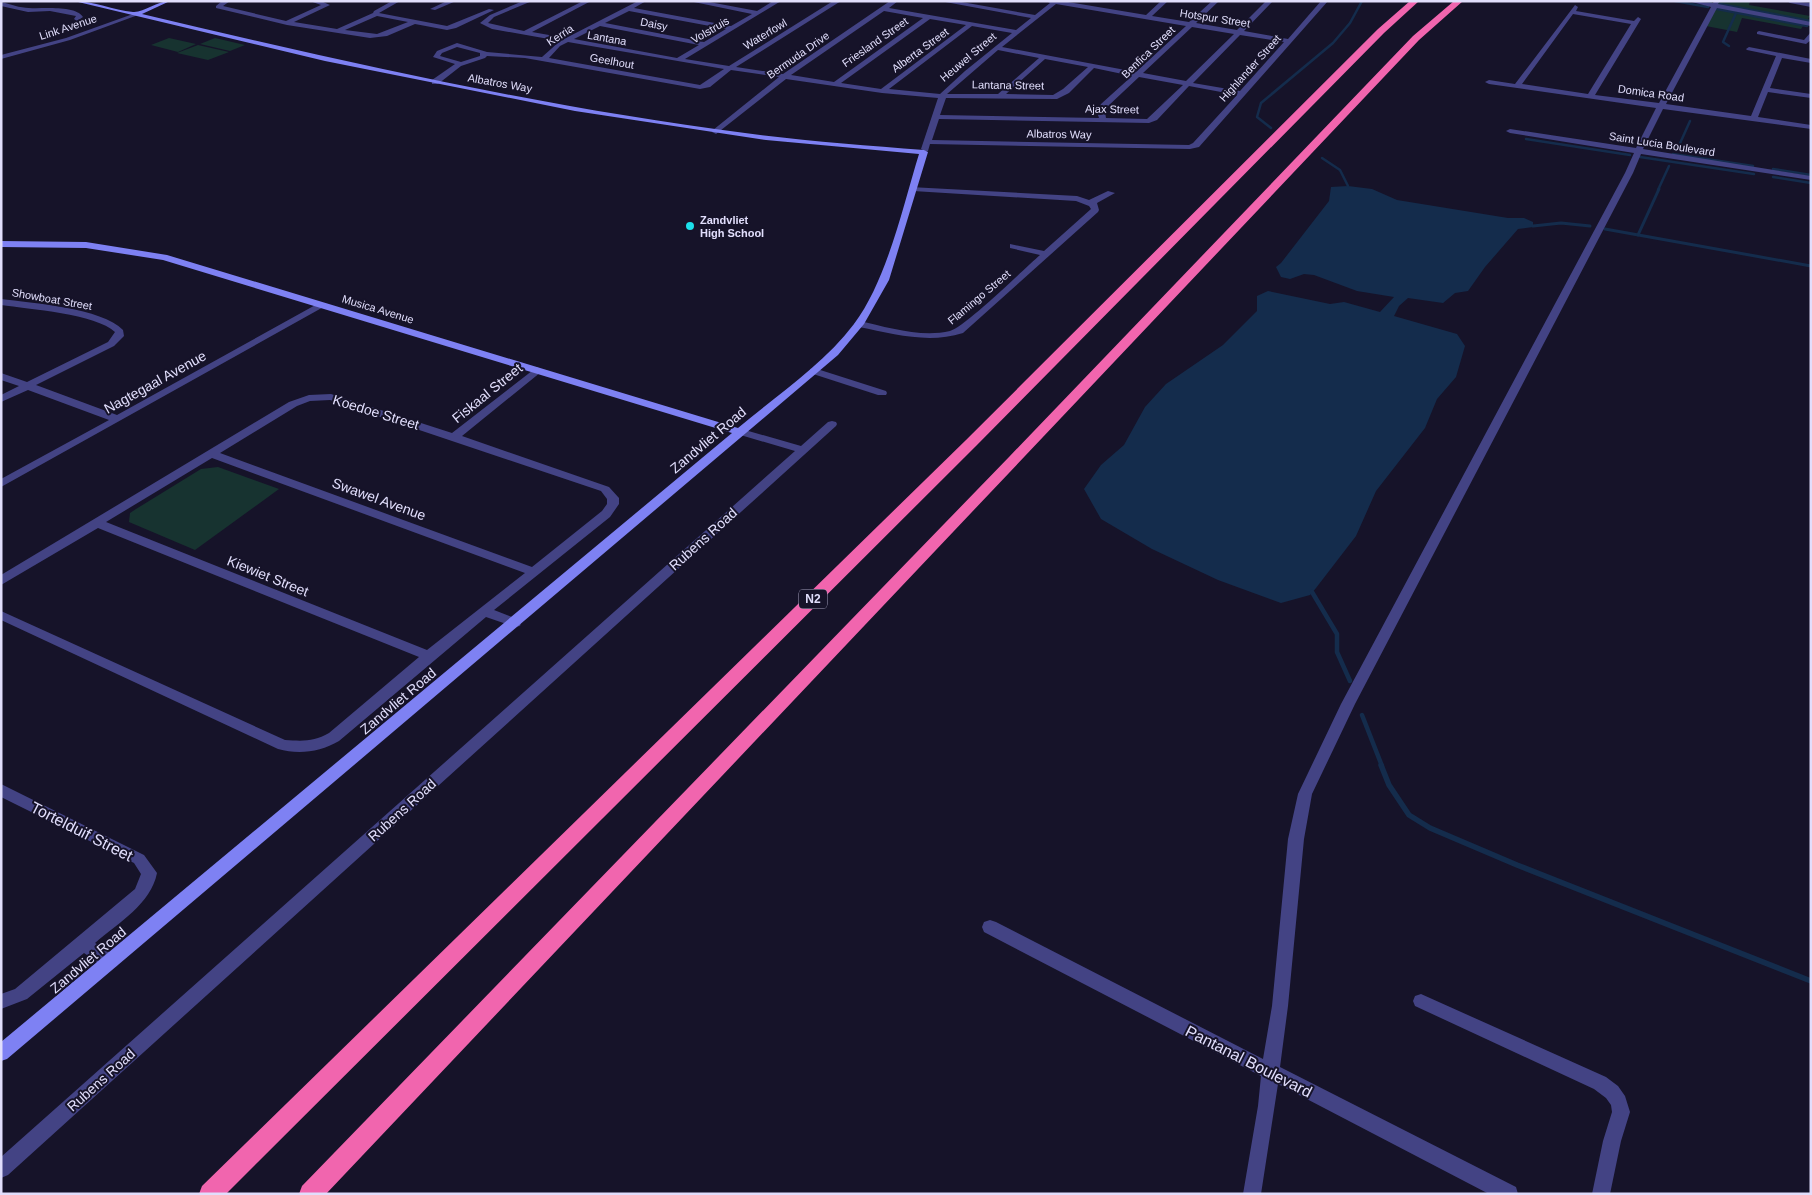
<svg xmlns="http://www.w3.org/2000/svg" width="1812" height="1195" viewBox="0 0 1812 1195" font-family="Arial,sans-serif">
<rect width="100%" height="100%" fill="#161329"/>
<!-- green -->
<g fill="#173330">
<polygon points="1719,1 1750,1 1749,5 1810,16 1808,19 1811,22 1717,5"/>
<polygon points="1716,7 1809,25 1810,26 1803,26 1801,29 1742,18 1737,32 1706,26"/>
<polygon points="169,38 196,44 178,52 151,45"/>
<polygon points="215,38 245,45 230,51 200,44"/>
<polygon points="198,45 229,52 208,60 177,53"/>
<polygon points="218,467 279,489 195,550 129,522 130,513 136,509 201,469"/>
</g>
<!-- water -->
<polygon fill="#142c4c" points="1348,186 1372,189 1397,200 1508,218 1524,218 1533,222 1533,227 1518,229 1485,267 1468,291 1455,293 1443,303 1408,298 1399,306 1394,316 1457,334 1465,346 1456,377 1437,399 1425,428 1376,491 1356,536 1316,588 1310,595 1281,603 1218,580 1152,549 1101,519 1084,489 1101,465 1124,445 1145,407 1166,384 1223,345 1257,311 1257,296 1268,291 1330,304 1344,302 1380,312 1394,297 1357,291 1314,275 1304,274 1290,279 1281,277 1276,267 1281,263 1329,201 1331,187"/>
<g fill="none" stroke-linecap="round" stroke-linejoin="round">
<!-- stream-far3 -->
<g stroke="#142c4c" stroke-width="2.5">
<polyline points="1675,1 1708,7"/>
<polyline points="1705,1 1711,2"/>
<polyline points="1720,4 1810,21"/>
<polyline points="1717,9 1807,26"/>
<polyline points="1729,46 1723,42 1736,13"/>
<polyline points="1271,128 1257,117 1261,103 1333,43 1350,23 1362,1"/>
<polyline points="1526,139 1630,155"/>
<polyline points="1677,150 1690,121"/>
<polyline points="1673,154 1753,166"/>
<polyline points="1640,157 1754,174"/>
<polyline points="1322,158 1340,170 1348,186"/>
<polyline points="1773,169 1811,175"/>
<polyline points="1773,177 1811,183"/>
<polyline points="1658,190 1669,166"/>
</g>
<!-- stream-far2 -->
<g stroke="#142c4c" stroke-width="3">
<polyline points="1533,226 1561,223 1590,226"/>
<polyline points="1605,229 1811,266"/>
<polyline points="1638,235 1659,189"/>
</g>
<!-- stream-far1 -->
<g stroke="#142c4c" stroke-width="4.5">
<polyline points="1312,592 1337,634 1337,652 1350,681"/>
<polyline points="1362,715 1382,766"/>
</g>
<!-- stream -->
<polyline stroke="#142c4c" stroke-width="5.5" points="1381,765 1389,785 1409,815 1430,828 1517,865 1811,981"/>
<!-- street -->
<g fill="#434384" fill-rule="evenodd">
<path d="M222 1H230L223 6 286 21 321 5 310 1H321L330 5 294 22 337 29 373 13 374 11 392 1H400L379 13 447 26 489 9 494 10 456 28 447 30 415 24 387 36 370 38 287 25 216 8V6ZM377 16 408 22 377 34 345 30Z"/>
<polygon points="447,1 456,1 435,10 430,9"/>
<path d="M523 1H532L494 17 488 23 524 31 583 1H591L532 32 566 38 638 1H646L634 8 731 26 752 14 689 1H704L757 11 773 1H781L685 59 729 66 833 1H841L736 67 783 74 890 1H898L889 8 1016 30 1031 18 940 1H956L1035 15 1050 3 1046 1H1062L1146 15 1161 1H1168L1152 16 1189 22 1212 1H1219L1196 23 1237 30 1266 1H1273L1244 31 1288 39 1321 1H1328L1199 147 1190 149 930 144 928 151H925L921 149 938 98 882 93 786 79 716 134 712 132 713 130 779 77 731 70 710 87 700 89 525 58 487 56 485 58 461 66 438 84H432V80L455 64 433 57 437 51 457 43 487 52 542 57 560 41 492 29 480 23 490 15ZM1056 4 1186 26 1136 72 1002 47ZM629 11 726 29 704 42 605 23ZM884 11 923 18 834 82 791 75ZM930 19 966 25 881 89 841 83ZM600 26 699 45 677 58 574 39ZM972 26 1012 33 965 71 940 94 889 89ZM1192 27 1234 34 1186 81 1143 73ZM1240 35 1284 42 1240 91 1193 83ZM568 42 724 69 700 85 549 58 560 46ZM457 47 480 53V56L461 62 440 56 442 53ZM998 50 1039 58 998 94H947ZM1045 59 1088 67 1063 89 1053 95 1006 94ZM1094 68 1132 76 1101 104 1097 112 1099 118 940 115 946 98 1057 99 1069 93ZM1139 77 1183 85 1147 119 1106 118 1105 112 1107 107ZM1189 86 1237 95 1193 143 1189 145 932 140 939 119 1149 123 1157 120Z"/>
<path d="M1688 1 1713 3 1714 1H1720L1718 4 1811 22V26L1717 8 1666 104 1751 116 1776 56 1747 50 1746 49 1749 47 1811 59V63L1782 58 1770 88 1811 94V98L1768 92 1758 117 1811 125V129L1663 109 1643 149 1811 176V180L1641 154 1633 173 1355 704 1312 794 1304 839 1288 1006 1280 1067 1516 1187 1518 1194H1489L1278 1084 1261 1194H1243L1258 1106 1261 1076 984 932 982 927 984 922 990 920 996 922 1263 1059 1272 1006 1288 839 1298 794 1341 704 1625 173 1634 153 1510 133 1506 131 1510 129 1636 148 1656 108 1489 84 1485 82 1489 80 1515 84 1575 5 1578 7 1576 11 1634 21 1638 17 1641 19 1595 95 1659 103 1711 7ZM1573 14 1631 24 1588 94 1522 84Z"/>
<polygon points="1787,1 1811,3 1811,7 1790,3"/>
<path d="M1 2C10 4 20 8 29 8 43 9 75 5 83 17L77 21 74 19 76 16 50 11 28 12 1 6Z"/>
<polygon points="133,14 138,15 70,40 1,59 1,55 66,38"/>
<polygon points="1759,31 1804,40 1811,32 1811,40 1806,44 1757,34 1757,32"/>
<path d="M910 187 1077 196 1089 200 1108 191 1115 193 1097 203 1099 210 1098 212 963 333C928 344 894 334 859 327L854 324 859 321C887 327 921 338 950 331 965 327 1024 269 1040 255L1010 248V244L1044 251 1091 209 1089 206 1076 201 913 191H910Z"/>
<path d="M1 299C32 303 102 308 123 330L124 336 114 346 36 385 117 415 319 303H325L327 305 1 487V479L109 420 28 390 1 402V395L19 386 1 380V373L27 382 108 342 115 332C96 314 29 309 1 305Z"/>
<path d="M537 367 542 370 541 372 462 436 609 487 619 498V504L610 517 494 610 520 620 521 623 520 626 515 627 486 617 339 741C320 752 299 755 278 749L1 620V611L285 740C302 741 314 742 329 733L419 657 98 528 1 585V575L289 402 309 395 331 394 452 433ZM330 400 601 491 607 499V504L602 511 532 567 220 453 297 406 310 401ZM212 458 525 573 427 650 106 522Z"/>
<polygon points="814,368 886,391 887,393 886,395 878,395 810,373 810,369"/>
<polygon points="832,421 836,422 837,424 836,426 8,1175 1,1178 1,1157 795,451 737,434 736,432 737,430 745,430 801,446 828,422"/>
<path d="M1 784 144 855 157 873C151 904 118 923 95 943L117 956 119 961 117 966C105 970 93 959 84 953L27 999 1 1009V994L15 989 135 889 141 874 134 863 1 797Z"/>
<polygon points="1421,994 1606,1077 1618,1086 1625,1096 1630,1112 1621,1141 1610,1194 1592,1194 1603,1141 1612,1112 1611,1105 1606,1098 1594,1089 1415,1006 1413,1001 1415,996"/>
</g>
<!-- secondary -->
<path fill="#7e81f3" fill-rule="evenodd" d="M74 1C94 1 113 10 133 12 143 13 157 1 170 1L142 14C341 61 542 107 745 133 805 141 864 145 924 150L928 152 889 280 864 324 838 355 7 1059 1 1061V1042L732 433 163 260 86 248 1 247V241L86 242 167 255 738 428C777 395 823 365 854 324 887 280 903 206 919 154L766 140 575 111 325 61Z"/>
<!-- highway -->
<g fill="#f165ae" fill-rule="evenodd">
<polygon points="1410,1 1419,1 1384,33 976,446 226,1194 199,1194 202,1186 966,440 1378,29"/>
<polygon points="1454,1 1463,1 1419,40 326,1194 299,1194 302,1186 1009,457 1413,36"/>
</g>
</g>
<!-- markers -->
<circle fill="#1cdfea" stroke="#161329" stroke-width="2" cx="690" cy="226" r="5"/>
<g text-anchor="middle" stroke-width="4" stroke-linejoin="round" paint-order="stroke">
<!-- far-street labels -->
<g font-size="11" fill="#e1defc" stroke="#161329">
<text transform="translate(1215 18) rotate(9)" y="4">Hotspur Street</text>
<text transform="translate(654 24) rotate(11)" y="4">Daisy</text>
<text transform="translate(68 27) rotate(-18)" y="4">Link Avenue</text>
<text transform="translate(710 30) rotate(-30)" y="4">Volstruis</text>
<text transform="translate(765 34) rotate(-31)" y="4">Waterfowl</text>
<text transform="translate(560 35) rotate(-33)" y="4">Kerria</text>
<text transform="translate(607 38) rotate(10)" y="4">Lantana</text>
<text transform="translate(875 42) rotate(-35)" y="4">Friesland Street</text>
<text transform="translate(920 50) rotate(-36)" y="4">Alberta Street</text>
<text transform="translate(1148 52) rotate(-44)" y="4">Benfica Street</text>
<text transform="translate(798 55) rotate(-35)" y="4">Bermuda Drive</text>
<text transform="translate(968 57) rotate(-40)" y="4">Heuwel Street</text>
<text transform="translate(612 61) rotate(10)" y="4">Geelhout</text>
<text transform="translate(1250 68) rotate(-48)" y="4">Highlander Street</text>
<text transform="translate(500 83) rotate(10)" y="4">Albatros Way</text>
<text transform="translate(1008 85) rotate(1)" y="4">Lantana Street</text>
<text transform="translate(1651 93) rotate(8)" y="4">Domica Road</text>
<text transform="translate(1112 109) rotate(1)" y="4">Ajax Street</text>
<text transform="translate(1059 134) rotate(1)" y="4">Albatros Way</text>
<text transform="translate(1662 144) rotate(9)" y="4">Saint Lucia Boulevard</text>
<text transform="translate(979 297) rotate(-40)" y="4">Flamingo Street</text>
<text transform="translate(52 299) rotate(10)" y="4">Showboat Street</text>
<text transform="translate(378 309) rotate(17)" y="4">Musica Avenue</text>
</g>
<!-- far-poi labels -->
<g font-size="11" font-weight="bold" fill="#e1defc" stroke="#161329" text-anchor="start">
<text x="700" y="224">Zandvliet<tspan x="700" dy="13">High School</tspan></text>
</g>
<!-- shield labels -->
<rect fill="#161329" stroke="#a4a1bd" stroke-width="1" x="799" y="589.5" width="28" height="19" rx="4"/>
<g font-size="12" font-weight="bold" fill="#e1defc">
<text x="813" y="603">N2</text>
</g>
<!-- street labels -->
<g font-size="14" fill="#e1defc" stroke="#161329">
<text transform="translate(155 382) rotate(-29)" y="5">Nagtegaal Avenue</text>
<text transform="translate(487 393) rotate(-39)" y="5">Fiskaal Street</text>
<text transform="translate(376 412) rotate(17)" y="5">Koedoe Street</text>
<text transform="translate(708 440) rotate(-40)" y="5">Zandvliet Road</text>
<text transform="translate(379 499) rotate(20)" y="5">Swawel Avenue</text>
<text transform="translate(703 539) rotate(-42)" y="5">Rubens Road</text>
<text transform="translate(268 576) rotate(22)" y="5">Kiewiet Street</text>
<text transform="translate(398 701) rotate(-40)" y="5">Zandvliet Road</text>
<text transform="translate(402 810) rotate(-42)" y="5">Rubens Road</text>
<text transform="translate(88 960) rotate(-40)" y="5">Zandvliet Road</text>
<text transform="translate(101 1080) rotate(-42)" y="5">Rubens Road</text>
</g>
<!-- near-street labels -->
<g font-size="16" fill="#e1defc" stroke="#161329">
<text transform="translate(82 831) rotate(27)" y="6">Tortelduif Street</text>
<text transform="translate(1249 1061) rotate(27)" y="6">Pantanal Boulevard</text>
</g>
</g>
<!-- border -->
<rect width="1812" height="1195" fill="none" stroke="#e1defc" stroke-width="5"/>
</svg>
